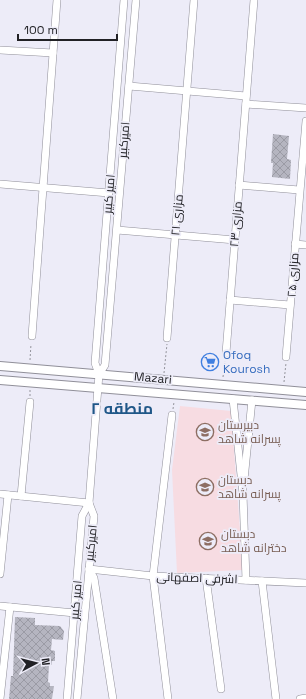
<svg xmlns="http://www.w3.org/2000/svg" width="306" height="699" viewBox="0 0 306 699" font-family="'Space Grotesk',Cairo,sans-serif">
<defs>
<pattern id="building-cross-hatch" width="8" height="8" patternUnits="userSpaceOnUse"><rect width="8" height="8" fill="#b5b5c0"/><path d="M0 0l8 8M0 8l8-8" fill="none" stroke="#9b9ba5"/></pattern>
</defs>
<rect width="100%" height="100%" fill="#edecf8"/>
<!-- education -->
<polygon fill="#f7dce2" points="180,406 231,411 243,570 177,573 172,470"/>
<!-- building -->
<g fill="url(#building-cross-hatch)">
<polygon points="273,134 289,136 287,159 291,160 290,179 272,177 273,163 271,163"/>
<polygon points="15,617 35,618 35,625 60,626 64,631 63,640 52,639 51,650 55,651 55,661 52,661 52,665 49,665 48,682 50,683 50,686 54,686 52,699 9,699 11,676 13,676"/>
</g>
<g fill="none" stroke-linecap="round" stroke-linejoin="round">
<defs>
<g id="minor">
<polyline points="0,50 53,53"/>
<polyline points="129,86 246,96"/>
<polyline points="246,104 306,108"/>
<polyline points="0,184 109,193"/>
<polyline points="239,185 299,190"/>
<polyline points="117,230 235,240"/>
<polyline points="295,244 306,245"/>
<polyline points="230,300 290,305"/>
<polyline points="32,336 57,0"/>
<polyline points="167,338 194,0"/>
<polyline points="226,353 254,0"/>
<polyline points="286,357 306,121"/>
<polyline points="99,374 105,365 136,0"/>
<polyline points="233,399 243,494 246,580"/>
<polyline points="244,480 252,400"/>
<polyline points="0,494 89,503"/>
<polyline points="21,496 30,402"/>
<polyline points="89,569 153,576 306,583"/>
<polyline points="89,569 94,578 113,699"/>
<polyline points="0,574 8,495"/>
<polyline points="206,578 221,689"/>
<polyline points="262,581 276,699"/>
<polyline points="0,606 75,613"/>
<polyline points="0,699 10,607"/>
<polyline points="67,699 82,516 89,503"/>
<polyline points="77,699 94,516 89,503 99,374 95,363 124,0"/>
<polyline points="168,699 153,576 172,415"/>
<polyline points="300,699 306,698"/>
</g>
<g id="major">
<polyline points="0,366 306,392"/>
<polyline points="0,380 306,405"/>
</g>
</defs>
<!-- minor casing -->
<use href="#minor" stroke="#908f99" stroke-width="8"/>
<!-- major casing -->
<use href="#major" stroke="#908f99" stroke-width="10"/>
<!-- path -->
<g stroke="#94949c" stroke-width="1" stroke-dasharray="2 2" stroke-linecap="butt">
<polyline points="30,360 31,344"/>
<polyline points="164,373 167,344"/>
<polyline points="223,377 225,361"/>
<polyline points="284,382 286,363"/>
<polyline points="30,396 30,389"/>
<polyline points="173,409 174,402"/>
</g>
<!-- minor -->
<use href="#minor" stroke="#fff" stroke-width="7"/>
<!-- major -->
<use href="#major" stroke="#fff" stroke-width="8"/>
</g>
<!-- icons -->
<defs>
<symbol id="supermarket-ring" viewBox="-11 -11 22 22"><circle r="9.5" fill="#edecf8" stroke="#3f7fe0" stroke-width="1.5"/><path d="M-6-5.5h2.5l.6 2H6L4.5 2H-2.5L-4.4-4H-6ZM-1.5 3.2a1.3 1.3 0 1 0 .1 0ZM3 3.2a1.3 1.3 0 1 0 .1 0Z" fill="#3f7fe0"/></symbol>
<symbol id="school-ring" viewBox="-11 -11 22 22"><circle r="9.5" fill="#edecf8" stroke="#8d6e63" stroke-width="1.5"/><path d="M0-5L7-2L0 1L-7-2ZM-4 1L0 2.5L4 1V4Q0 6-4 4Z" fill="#8d6e63"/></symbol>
</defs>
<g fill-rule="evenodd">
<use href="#supermarket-ring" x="200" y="352" width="20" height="20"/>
<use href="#school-ring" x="195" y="422" width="20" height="20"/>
<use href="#school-ring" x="195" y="477" width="20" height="20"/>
<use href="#school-ring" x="198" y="531" width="20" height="20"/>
</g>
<g text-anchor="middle" stroke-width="3.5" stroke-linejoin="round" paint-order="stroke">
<!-- street labels -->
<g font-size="12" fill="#212125" stroke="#edecf8">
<text transform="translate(124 140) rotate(-85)" y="4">امیرکبیر</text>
<text transform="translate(109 194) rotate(-85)" y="4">امیر کبیر</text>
<text transform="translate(177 215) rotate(-85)" y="4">مزاری ۲۱</text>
<text transform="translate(236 224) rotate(-85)" y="4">مزاری ۲۳</text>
<text transform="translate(293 275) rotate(-86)" y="4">مزاری ۲۵</text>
<text transform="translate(153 378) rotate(5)" y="4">Mazari</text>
<text transform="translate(91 543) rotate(-84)" y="4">امیرکبیر</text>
<text transform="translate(197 578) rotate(2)" y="4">اشرفی اصفهانی</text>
<text transform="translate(76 600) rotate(-85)" y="4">امیر کبیر</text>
</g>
<!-- shop labels -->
<g font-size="12" fill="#366cbe" stroke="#edecf8" text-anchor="start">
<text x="223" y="359">Ofoq<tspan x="223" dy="14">Kourosh</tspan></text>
</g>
<!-- education labels -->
<g font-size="12" fill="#785e54" stroke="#edecf8" text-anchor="start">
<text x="218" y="429">دبیرستان<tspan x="218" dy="14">پسرانه شاهد</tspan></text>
<text x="218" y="484">دبستان<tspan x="218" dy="14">پسرانه شاهد</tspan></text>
<text x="221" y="538">دبستان<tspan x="221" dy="14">دخترانه شاهد</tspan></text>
</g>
<!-- district labels -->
<g font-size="16" font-weight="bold" fill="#1f5788" stroke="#edecf8">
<text x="122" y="414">منطقه ۲</text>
</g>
</g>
<!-- north arrow -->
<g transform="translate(36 663) rotate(83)" stroke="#edecf8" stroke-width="3" paint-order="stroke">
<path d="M0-3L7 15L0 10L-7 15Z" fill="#212125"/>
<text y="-6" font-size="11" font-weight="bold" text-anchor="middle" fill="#212125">N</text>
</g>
<!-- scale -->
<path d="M18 34v6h99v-6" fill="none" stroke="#212125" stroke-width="2"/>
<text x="24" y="34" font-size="12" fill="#212125" stroke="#edecf8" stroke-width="3" paint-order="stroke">100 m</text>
</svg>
